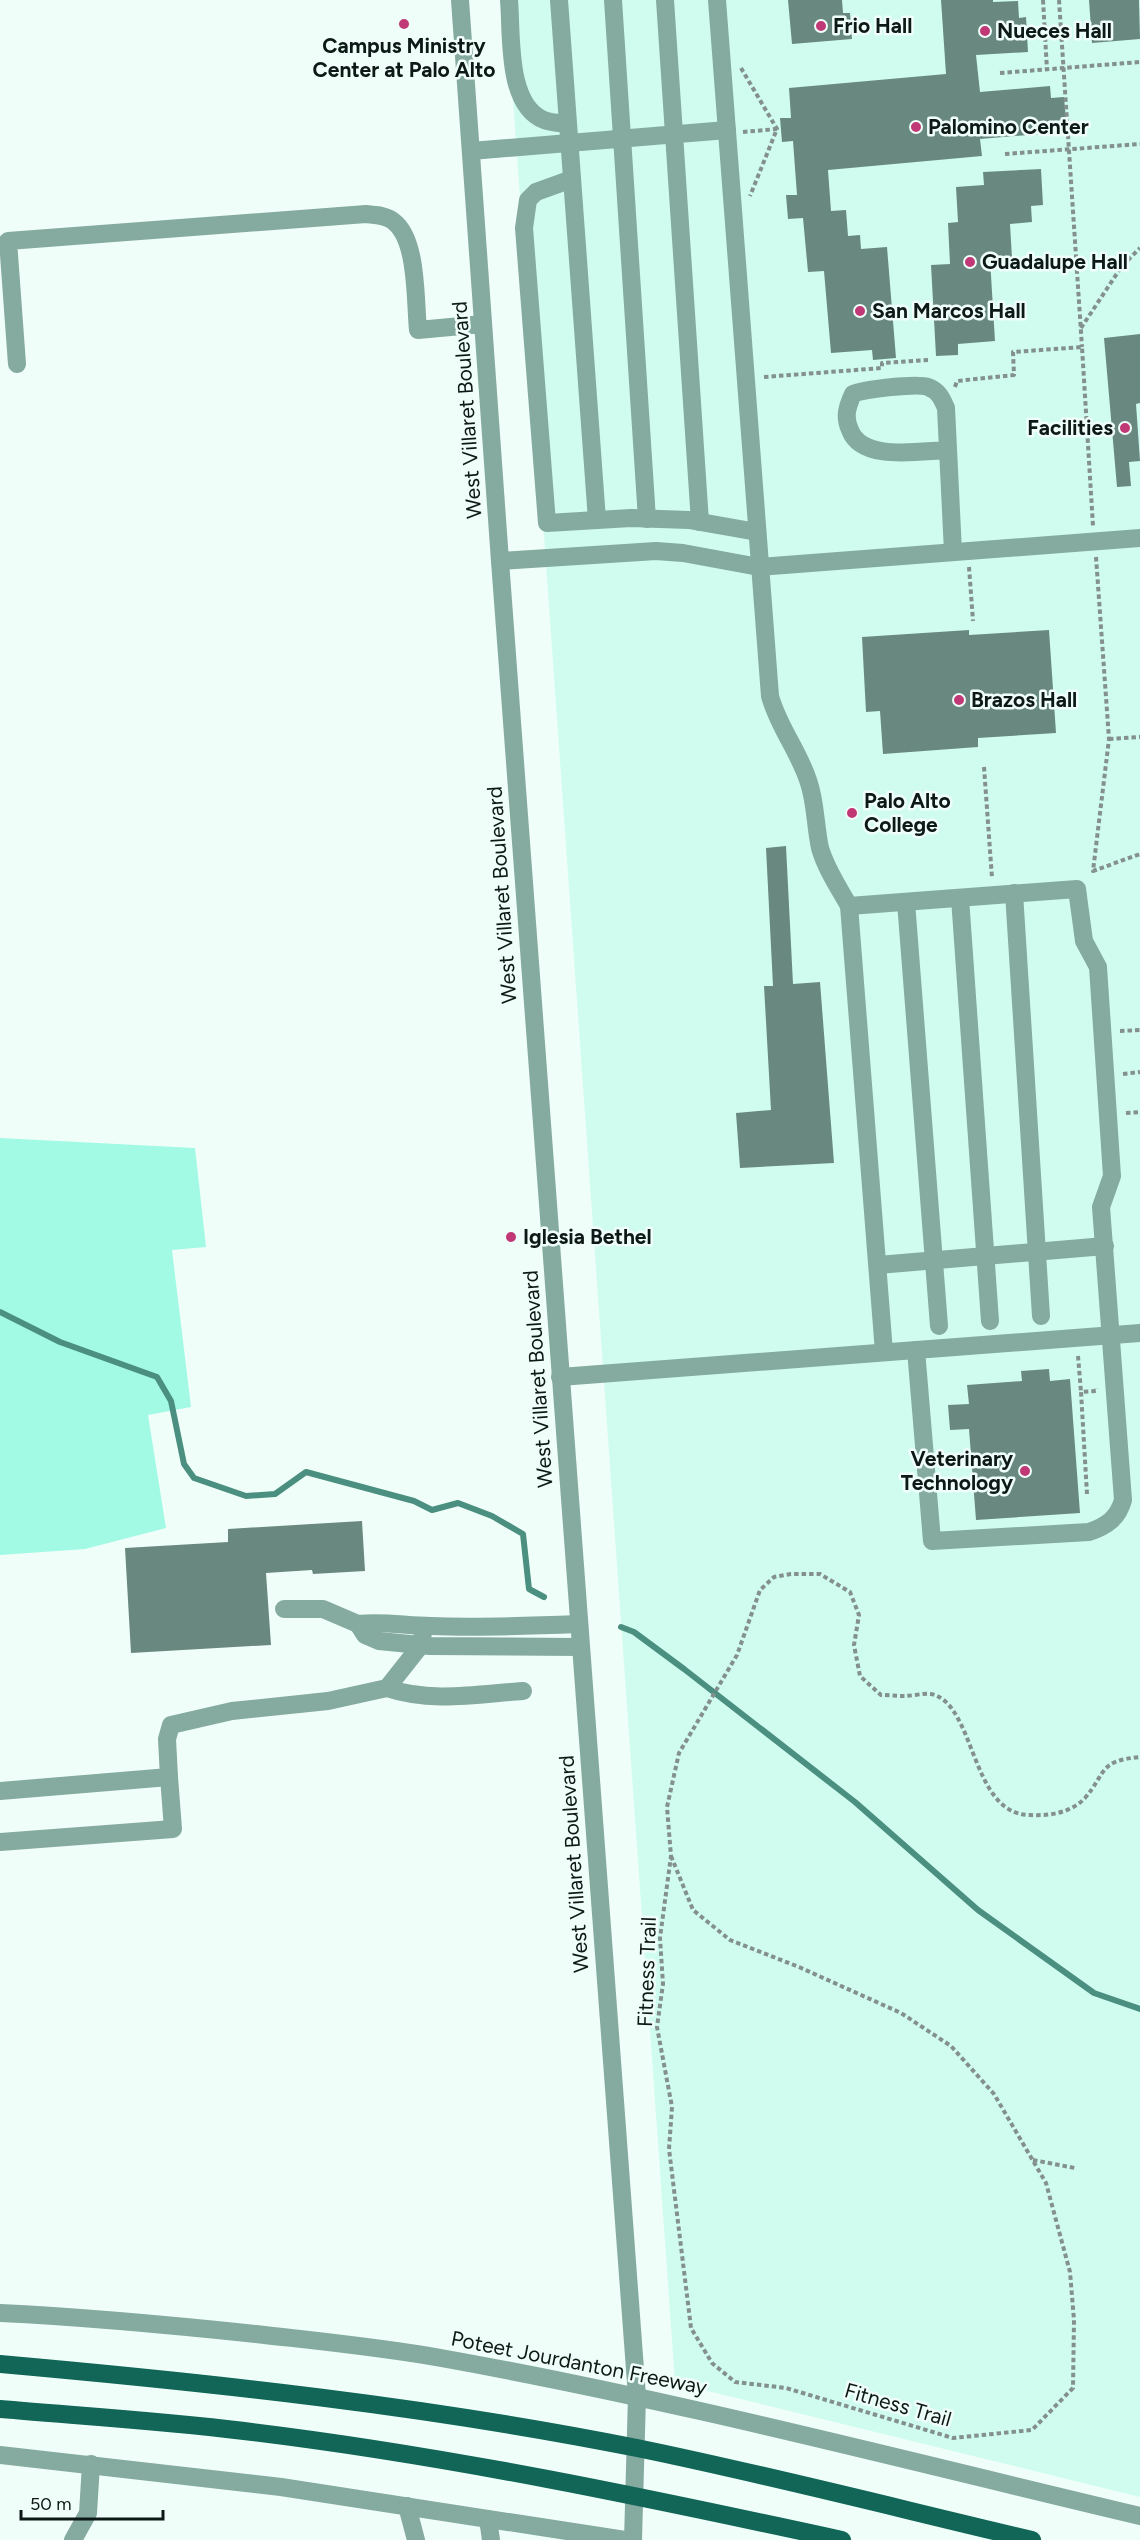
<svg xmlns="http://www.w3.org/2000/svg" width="1140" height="2540" viewBox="0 0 1140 2540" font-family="Figtree,sans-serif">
<rect width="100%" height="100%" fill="#f0fefa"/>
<!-- built -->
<polygon fill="#d0fcf0" points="506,0 1140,0 1140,2497 675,2383"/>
<!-- green -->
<polygon fill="#a2fae4" points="0,1138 195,1148 206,1247 172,1250 191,1407 148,1415 166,1528 85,1549 0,1555"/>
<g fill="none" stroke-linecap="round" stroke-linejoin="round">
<!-- stream -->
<g stroke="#4a8f7f" stroke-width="6">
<polyline points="0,1312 60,1342 157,1377 171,1401 184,1464 194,1478 246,1496 275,1494 306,1472 414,1501 432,1510 458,1503 492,1516 523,1534 529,1589 544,1597"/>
<polyline points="621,1627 634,1632 684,1669 855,1802 978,1910 1094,1993 1140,2009"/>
</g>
</g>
<!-- building -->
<g fill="#698880">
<polygon points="788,0 842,0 843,13 850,13 852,39 792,44"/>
<polygon points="941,0 993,0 993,2 1018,1 1019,18 1026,17 1028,52 976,55 980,92 1050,86 1051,98 1064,97 1066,120 1051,121 1052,133 980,139 982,156 828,170 831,211 846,210 848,236 860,235 861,249 887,247 896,358 873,360 872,350 831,353 824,271 808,272 803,218 788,219 786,195 797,195 793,141 782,142 780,118 791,118 789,88 946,74"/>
<polygon points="1089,0 1139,0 1140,39 1092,43"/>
<polygon points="1041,169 1043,205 1031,206 1032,222 1010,224 1012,258 990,259 995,341 958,344 958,355 936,356 931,265 950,264 948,223 958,222 956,187 984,185 983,172"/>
<polygon points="1140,334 1140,403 1136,404 1140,461 1129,462 1131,486 1117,487 1104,338"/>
<polygon points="969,630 969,635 1049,630 1056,733 978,738 978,747 883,754 880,711 866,712 862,637"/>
<polygon points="786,846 793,984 820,982 834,1163 740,1168 736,1113 771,1110 764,986 773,986 766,848"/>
<polygon points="1049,1369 1050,1381 1070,1379 1080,1513 976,1520 969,1429 950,1430 948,1405 969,1404 967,1385 1022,1381 1021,1371"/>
<polygon points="362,1521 365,1571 313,1574 312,1570 266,1573 271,1645 131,1653 125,1548 228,1542 228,1529"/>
</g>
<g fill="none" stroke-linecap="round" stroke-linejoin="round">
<!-- path -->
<g stroke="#83908d" stroke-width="4" stroke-dasharray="4.5 3" stroke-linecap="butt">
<polyline points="1043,0 1047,70"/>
<polyline points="1059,0 1082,347"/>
<polyline points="741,68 777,129"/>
<polyline points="1000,73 1140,62"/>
<polyline points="743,132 777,129 750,196"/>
<polyline points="1005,154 1140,144"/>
<polyline points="1081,328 1122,266 1140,248"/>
<polyline points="764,377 882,368 882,363 928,360"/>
<polyline points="955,387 957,381 1014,375 1013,352 1082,347 1093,526"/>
<polyline points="1096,557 1109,739 1093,871 1140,854"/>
<polyline points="969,567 973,621"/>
<polyline points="1109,739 1140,737"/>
<polyline points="984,767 992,878"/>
<polyline points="1120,1031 1140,1030"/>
<polyline points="1123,1074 1140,1072"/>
<polyline points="1126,1113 1140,1112"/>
<polyline points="1078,1356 1081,1392"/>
<polyline points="1087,1494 1081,1392 1096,1391 1096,1388"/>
<path d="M671 1856 693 1910 730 1940 799 1967 901 2013 951 2046 994 2094 1046 2183 1070 2272 1074 2320 1073 2388 1032 2430 953 2438 786 2388 735 2382 712 2363 691 2328 669 2149 672 2107 657 2027 663 1984 660 1938 671 1856 667 1807 679 1753 737 1655 760 1590 774 1577 791 1574H820L850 1592 859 1615 854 1645 860 1676 881 1695C888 1695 896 1696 904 1696 912 1696 923 1693 931 1694 976 1703 970 1815 1030 1815 1049 1816 1071 1813 1085 1798 1107 1772 1098 1761 1140 1757"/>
<polyline points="1033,2160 1075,2168"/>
</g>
<!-- minor -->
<g stroke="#85aaa0" stroke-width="18">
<polyline points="460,0 500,561 637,2396 633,2540"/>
<path d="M509 0C512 34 506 105 544 120 551 123 560 123 567 124"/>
<polyline points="559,0 597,520"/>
<polyline points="613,0 647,519"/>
<polyline points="665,0 700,522"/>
<path d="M717 0 770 696C778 726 798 750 808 780 816 802 815 825 820 848 826 869 839 888 849 906L884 1352"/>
<polyline points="471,151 727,130"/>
<polyline points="572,179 536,192 528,200 524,228 547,523 631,518 689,520 757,532"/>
<path d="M17 364 8 241 366 214C374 215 386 215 393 221 418 239 415 301 418 330L483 324"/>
<path d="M948 450C919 451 862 462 850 430 844 417 847 407 853 394 864 389 918 383 928 387 939 391 942 399 946 408L953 552"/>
<polyline points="500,561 656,551 683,553 759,567 1140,538"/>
<polyline points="1014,893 1041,1316"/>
<polyline points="960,898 990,1321"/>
<polyline points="906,902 939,1326"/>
<path d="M849 906 1077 889 1084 941 1098 967 1112 1176 1101 1207 1123 1500C1118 1518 1107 1526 1089 1532L932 1541 916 1350"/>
<polyline points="878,1265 1105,1246"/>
<polyline points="560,1377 1140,1333"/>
<polyline points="284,1609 323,1609 358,1624 365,1635 379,1641 430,1646 580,1647"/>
<path d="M358 1624C383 1621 407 1626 431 1626 481 1628 530 1626 579 1624"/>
<path d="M387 1688C431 1703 478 1694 523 1691"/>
<polyline points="0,1791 169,1777 167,1739 171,1725 232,1711 328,1701 387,1688 421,1645 424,1626"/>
<polyline points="0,1842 173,1829 169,1777"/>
<path d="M0 2313C86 2317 170 2325 256 2334 317 2341 380 2347 441 2358 676 2400 907 2461 1140 2516"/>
<polyline points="0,2455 281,2487 625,2540"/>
<polyline points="407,2506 416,2540"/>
<polyline points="488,2519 491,2540"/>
<polyline points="73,2540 88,2513 91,2464"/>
</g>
<!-- major -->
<g stroke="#116657" stroke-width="18">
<path d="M0 2364C213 2383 427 2406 637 2448 769 2475 900 2509 1032 2540"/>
<path d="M0 2409C81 2416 163 2421 244 2431 445 2455 644 2497 842 2540"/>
</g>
</g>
<!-- markers -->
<g fill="#c03876" stroke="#f0fefa" stroke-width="2">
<circle cx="404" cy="24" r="6"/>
<circle cx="821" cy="26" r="6"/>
<circle cx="985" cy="31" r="6"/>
<circle cx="916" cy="127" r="6"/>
<circle cx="970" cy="262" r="6"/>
<circle cx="860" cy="311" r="6"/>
<circle cx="1125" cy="428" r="6"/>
<circle cx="959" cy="700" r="6"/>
<circle cx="852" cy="813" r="6"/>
<circle cx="511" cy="1237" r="6"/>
<circle cx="1025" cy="1471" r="6"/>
</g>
<g text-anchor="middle" stroke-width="5" stroke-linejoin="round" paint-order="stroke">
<!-- poi labels -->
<g font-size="21" font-weight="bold" fill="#0d1916" stroke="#f0fefa" text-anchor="start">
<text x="833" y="33">Frio Hall</text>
<text x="997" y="38">Nueces Hall</text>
<text x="404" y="53" text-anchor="middle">Campus Ministry<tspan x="404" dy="24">Center at Palo Alto</tspan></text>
<text x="928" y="134">Palomino Center</text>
<text x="982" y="269">Guadalupe Hall</text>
<text x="872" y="318">San Marcos Hall</text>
<text x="1113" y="435" text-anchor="end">Facilities</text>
<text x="971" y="707">Brazos Hall</text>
<text x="864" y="808">Palo Alto<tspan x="864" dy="24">College</tspan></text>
<text x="523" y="1244">Iglesia Bethel</text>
<text x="1013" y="1466" text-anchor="end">Veterinary<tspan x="1013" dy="24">Technology</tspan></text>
</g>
<!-- street labels -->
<g font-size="21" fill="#0d1916" stroke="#f0fefa">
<text transform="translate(467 410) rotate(-94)" y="7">West Villaret Boulevard</text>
<text transform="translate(502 895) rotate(-94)" y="7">West Villaret Boulevard</text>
<text transform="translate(538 1379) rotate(-94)" y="7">West Villaret Boulevard</text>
<text transform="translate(574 1864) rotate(-94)" y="7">West Villaret Boulevard</text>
<text transform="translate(647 1972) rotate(-88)" y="7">Fitness Trail</text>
<text transform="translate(579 2363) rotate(11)" y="7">Poteet Jourdanton Freeway</text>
<text transform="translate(898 2405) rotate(16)" y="7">Fitness Trail</text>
</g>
</g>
<!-- scale -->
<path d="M21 2510v9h142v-9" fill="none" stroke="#0d1916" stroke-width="3"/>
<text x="30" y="2510" font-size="18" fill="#0d1916" stroke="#f0fefa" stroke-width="4.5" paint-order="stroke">50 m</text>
</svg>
